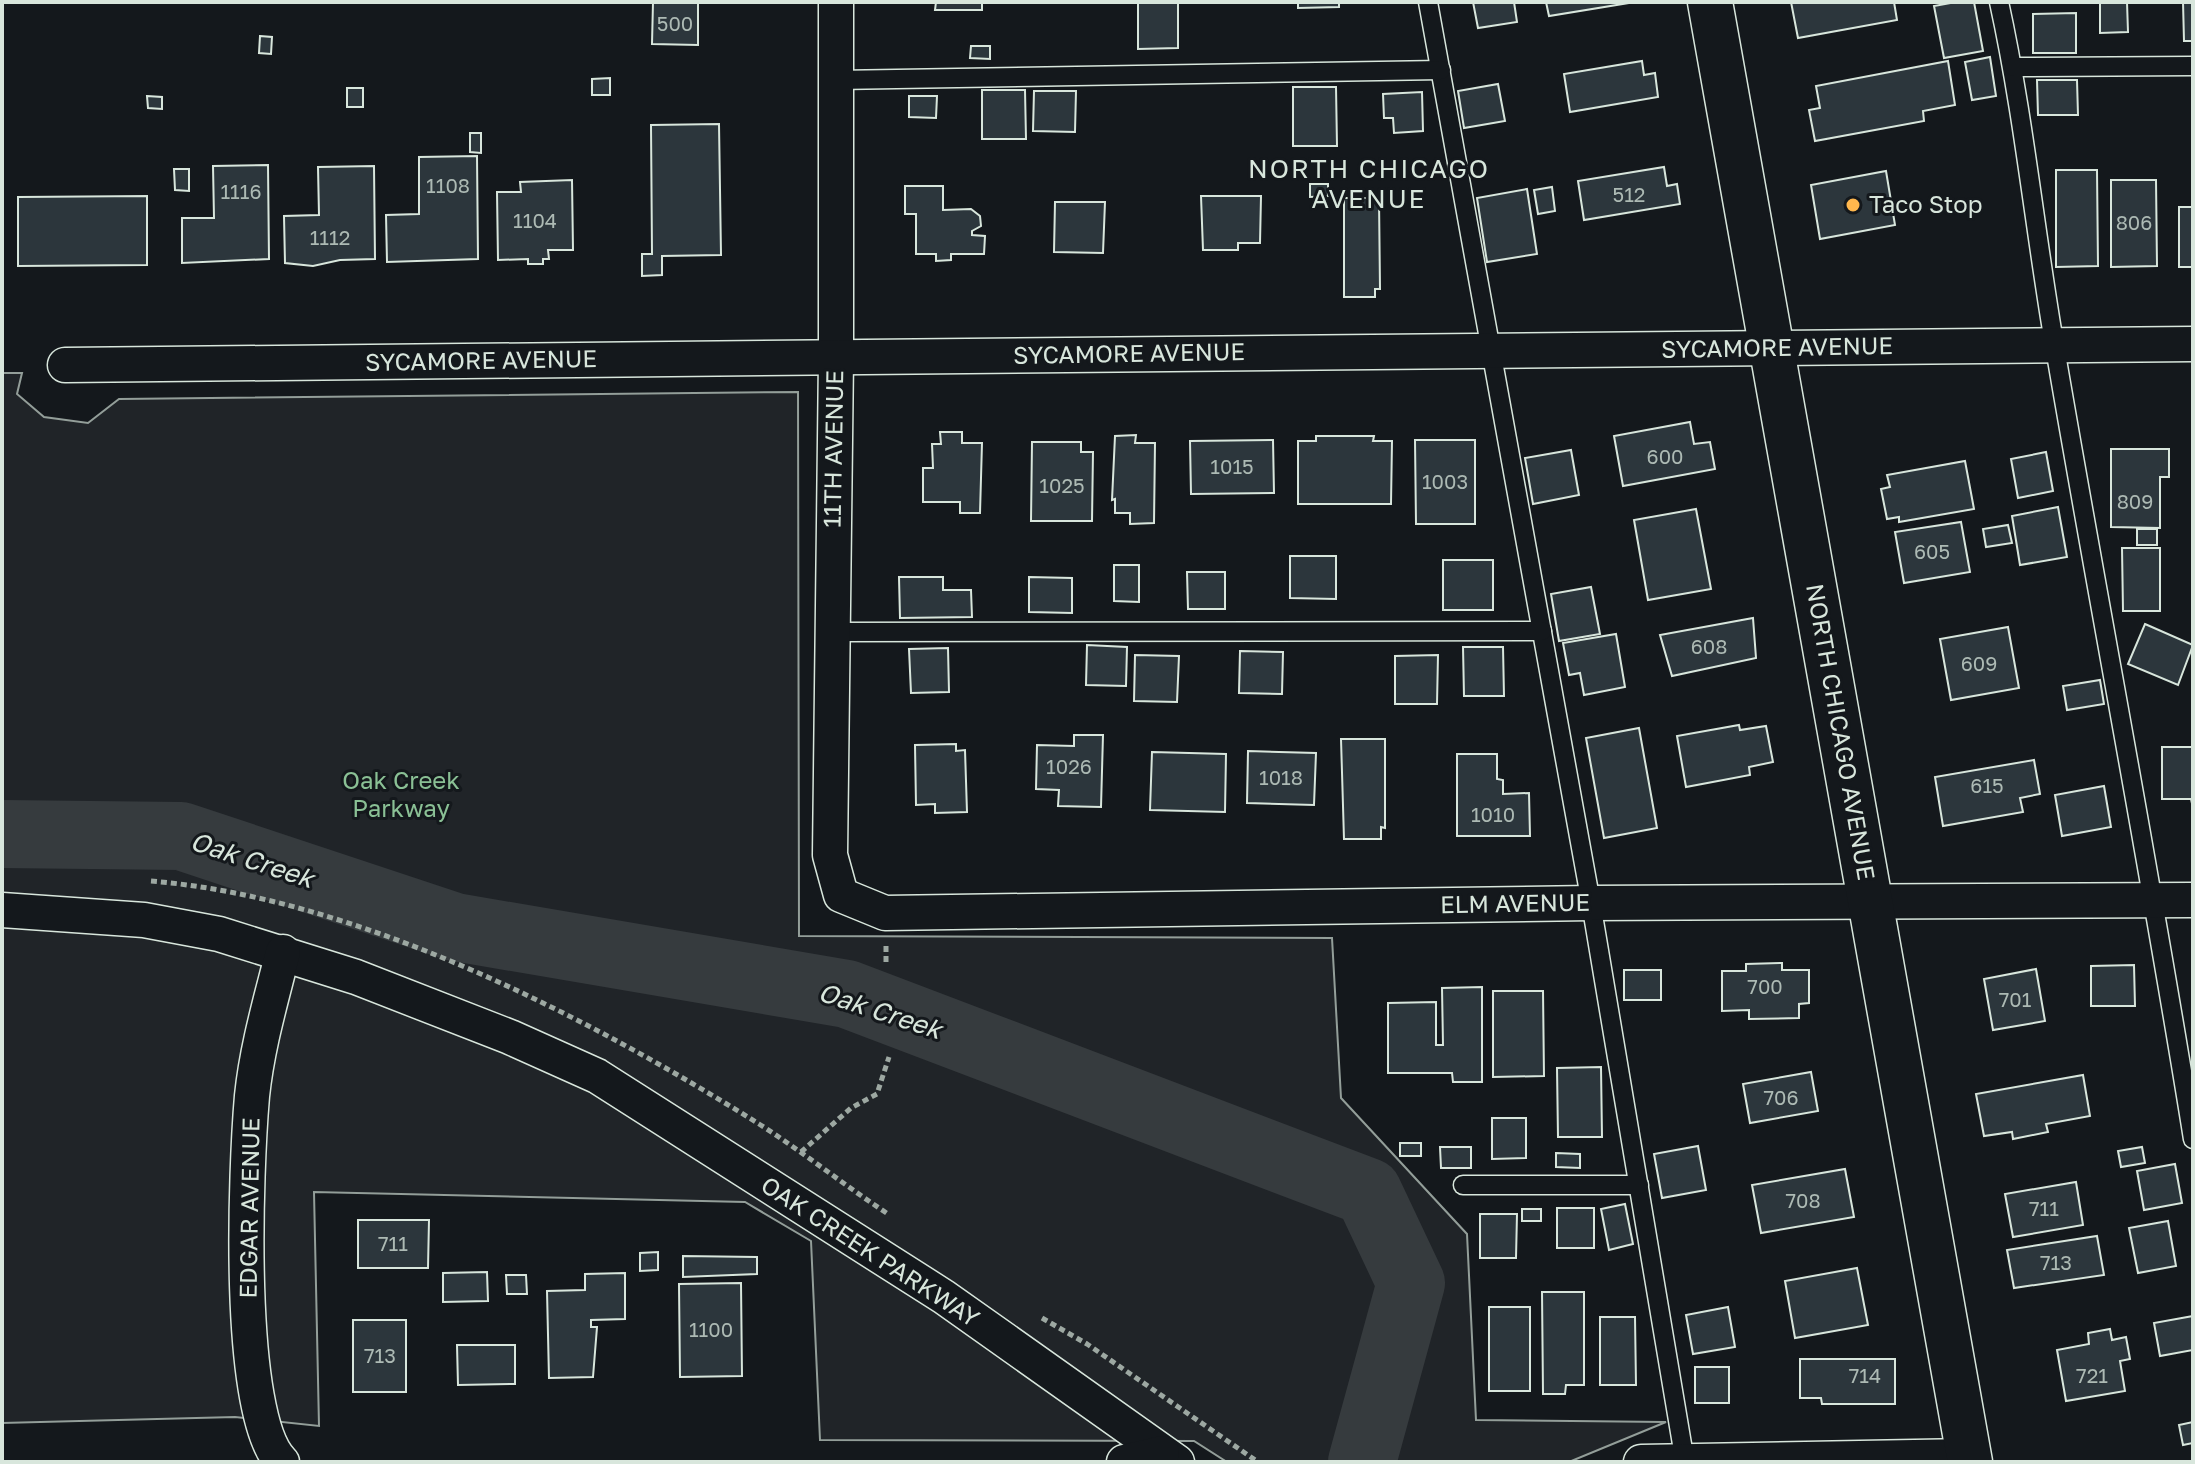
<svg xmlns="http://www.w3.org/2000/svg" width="2195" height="1464" viewBox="0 0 2195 1464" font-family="'Golos Text',sans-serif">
<rect width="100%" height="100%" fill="#14181c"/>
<!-- green -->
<polygon fill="#202428" stroke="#939e99" stroke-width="2" points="2,373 22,373 17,394 44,417 88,423 119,399 798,392 799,936 1332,938 1341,1098 1467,1234 1476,1420 1666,1422 1569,1462 1227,1462 1194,1441 820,1440 811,1241 745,1202 314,1192 319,1426 235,1417 2,1423"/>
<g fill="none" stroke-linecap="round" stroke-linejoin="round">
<!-- river -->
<polyline stroke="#363b3e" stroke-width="68" points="2,834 181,836 455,927 847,994 1368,1192 1411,1283 1362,1462"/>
</g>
<!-- building -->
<g fill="#2c363c" stroke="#d8e6dc" stroke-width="2">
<polygon points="645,2 713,2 698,3 698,45 652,44 653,2"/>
<polygon points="936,2 982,2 982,10 935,10"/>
<polygon points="1138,2 1178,2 1178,48 1138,49"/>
<polygon points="1298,2 1339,2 1339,7 1298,8"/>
<polygon points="1473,2 1514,2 1517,22 1478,28"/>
<polygon points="1546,2 1635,2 1549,16"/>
<polygon points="1791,2 1894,2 1897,20 1798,38"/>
<polygon points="1956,2 1974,2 1983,51 1944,58 1934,6"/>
<polygon points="2100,2 2127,2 2128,32 2100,33"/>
<polygon points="2183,2 2193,2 2193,41 2184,41"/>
<polygon points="2076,13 2076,53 2033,53 2033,14"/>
<polygon points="260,36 272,37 271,54 259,53"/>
<polygon points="971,46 990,46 990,59 970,58"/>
<polygon points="1990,57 1996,96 1972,100 1965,62"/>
<polygon points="1642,61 1644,75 1655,73 1658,97 1570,112 1564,74"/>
<polygon points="1948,61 1955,105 1923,111 1924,121 1815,141 1809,110 1820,108 1816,86"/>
<polygon points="610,78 610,95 592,95 592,79"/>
<polygon points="2037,80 2077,80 2078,115 2038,115"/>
<polygon points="1498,84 1505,121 1464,128 1458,91"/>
<polygon points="1293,87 1336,87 1337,146 1293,146"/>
<rect x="347" y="88" width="16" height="19"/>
<polygon points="982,90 1025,90 1026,139 982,139"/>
<polygon points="1034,91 1076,91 1075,132 1033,131"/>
<polygon points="1422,92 1423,131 1394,133 1393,118 1384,118 1383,94"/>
<polygon points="147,96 162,97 162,109 148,108"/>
<polygon points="909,96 937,96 936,118 909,117"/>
<polygon points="719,124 721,255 662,256 662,275 642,276 642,254 652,254 651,125"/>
<polygon points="470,133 481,133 481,153 470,152"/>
<polygon points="477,156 478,259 387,262 386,215 419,214 419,157"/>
<polygon points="268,165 269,259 182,263 182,218 214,218 213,166"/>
<polygon points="374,166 375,259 340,260 313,266 285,263 284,216 319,215 318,167"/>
<polygon points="1664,167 1667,186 1677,184 1680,204 1584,220 1578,181"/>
<polygon points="174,169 189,169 189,191 175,190"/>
<polygon points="2056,170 2097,170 2098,266 2056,267"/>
<polygon points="1886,171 1895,225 1820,239 1811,185"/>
<polygon points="572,180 573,250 548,250 549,259 543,259 543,264 528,264 528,259 498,260 497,192 521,192 520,182"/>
<polygon points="2111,180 2156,180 2157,266 2111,267"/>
<polygon points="1310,184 1328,184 1328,196 1310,197"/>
<polygon points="905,186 943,186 943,210 971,209 980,216 981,226 972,231 972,235 985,236 984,254 951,254 951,260 936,261 936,254 916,254 916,214 905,214"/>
<polygon points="1552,187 1555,211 1538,214 1534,190"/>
<polygon points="1527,189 1537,254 1487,262 1477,198"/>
<polygon points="147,196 147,265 18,266 18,197"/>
<polygon points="1201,196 1261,196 1260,243 1238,243 1238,250 1203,250"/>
<polygon points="1344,198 1379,198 1380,289 1375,289 1375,297 1344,297"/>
<polygon points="1055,202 1105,202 1103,253 1054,252"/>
<rect x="2179" y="207" width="14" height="60"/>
<polygon points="1690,422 1694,444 1710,442 1715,469 1623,486 1614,436"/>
<polygon points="940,432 962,432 962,443 982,443 980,513 960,513 960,502 923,502 923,468 933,468 932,444 941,444"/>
<polygon points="1136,435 1135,443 1155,443 1154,523 1130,524 1130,513 1115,513 1115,499 1112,500 1115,436"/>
<polygon points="1316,436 1374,436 1373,441 1392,441 1391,504 1298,504 1298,441 1316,441"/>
<polygon points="1273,440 1274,493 1191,494 1190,441"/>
<polygon points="1415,440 1475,440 1475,524 1416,524"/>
<polygon points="1032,442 1081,442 1081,452 1093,452 1092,521 1031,521"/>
<polygon points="2111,449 2169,449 2169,477 2160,477 2160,528 2111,527"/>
<polygon points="1571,450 1579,495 1533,504 1525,458"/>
<polygon points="2046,452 2053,491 2018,498 2011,459"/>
<polygon points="1965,461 1974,509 1899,522 1899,517 1887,519 1881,489 1890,487 1887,475"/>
<polygon points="2058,507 2067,557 2020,565 2012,516"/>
<polygon points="1696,509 1711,589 1648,600 1634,520"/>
<polygon points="1961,522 1970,572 1904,583 1895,532"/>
<polygon points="2008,525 2012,543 1986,547 1983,529"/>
<rect x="2137" y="529" width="20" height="16"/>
<polygon points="2122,548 2160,548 2160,611 2123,611"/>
<polygon points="1290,556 1336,556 1336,599 1290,598"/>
<rect x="1443" y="560" width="50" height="50"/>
<polygon points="1114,565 1139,565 1139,602 1114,601"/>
<polygon points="1187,572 1225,572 1225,609 1188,609"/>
<polygon points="899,577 943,577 943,590 971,590 972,617 900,618"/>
<polygon points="1029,577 1072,578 1072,613 1029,612"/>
<polygon points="1591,587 1600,634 1559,641 1551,594"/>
<polygon points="1753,618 1756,658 1672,676 1660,635"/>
<polygon points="2145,624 2193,645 2178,685 2128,664"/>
<polygon points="2008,627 2019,688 1951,700 1940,639"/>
<polygon points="1616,634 1625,687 1584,695 1580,673 1569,675 1563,643"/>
<polygon points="1087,645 1127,647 1126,686 1086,685"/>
<polygon points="1463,647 1503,647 1504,696 1464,696"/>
<polygon points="948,648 949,692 911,693 909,649"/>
<polygon points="1240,651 1283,652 1282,694 1239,693"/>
<polygon points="1135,655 1179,656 1177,702 1134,701"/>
<polygon points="1438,655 1437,704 1395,704 1395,656"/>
<polygon points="2100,680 2104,704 2067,710 2063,686"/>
<polygon points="1739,725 1740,730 1766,726 1773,762 1749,767 1750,775 1686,787 1677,736"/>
<polygon points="1639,728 1657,828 1604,838 1586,738"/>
<polygon points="1074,735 1103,735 1101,807 1058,806 1059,790 1036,789 1037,745 1074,746"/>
<polygon points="1341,739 1385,739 1385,828 1381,827 1381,839 1344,839"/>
<polygon points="956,744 956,751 965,750 967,812 935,813 935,804 916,805 915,745"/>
<polygon points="2162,747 2193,747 2193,808 2191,799 2162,799"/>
<polygon points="1248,751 1316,753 1314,805 1247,803"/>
<polygon points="1152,752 1226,754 1225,812 1150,810"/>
<polygon points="1457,754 1497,754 1497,779 1503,780 1503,794 1529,793 1530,836 1457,836"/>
<polygon points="2034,760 2040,794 2020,798 2023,812 1943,826 1935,777"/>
<polygon points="2104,786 2111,827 2062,836 2055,795"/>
<polygon points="1782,963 1782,970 1809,970 1809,1003 1799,1004 1799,1018 1749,1019 1749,1010 1722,1011 1722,971 1746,971 1746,964"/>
<polygon points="2134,965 2135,1006 2091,1006 2091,966"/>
<polygon points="2036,969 2045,1021 1993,1030 1984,979"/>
<rect x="1624" y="970" width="37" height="30"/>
<polygon points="1482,987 1482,1082 1453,1082 1452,1073 1388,1073 1388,1003 1436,1002 1436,1045 1443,1045 1442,988"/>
<polygon points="1493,991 1543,991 1544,1076 1493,1077"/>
<polygon points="1601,1067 1602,1137 1558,1137 1557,1068"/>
<polygon points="1811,1072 1818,1111 1750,1123 1743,1084"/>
<polygon points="2083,1075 2090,1116 2046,1124 2048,1132 2013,1139 2012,1132 1984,1136 1976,1094"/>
<polygon points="1492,1118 1526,1118 1526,1158 1492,1159"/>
<rect x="1400" y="1143" width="21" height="13"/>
<polygon points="1698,1146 1706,1190 1662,1198 1654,1154"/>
<polygon points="1440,1147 1471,1147 1471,1168 1441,1168"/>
<polygon points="2142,1147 2145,1163 2121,1167 2118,1151"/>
<polygon points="1556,1153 1580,1154 1580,1168 1556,1167"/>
<polygon points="2175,1164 2182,1203 2144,1210 2137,1171"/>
<polygon points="1845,1169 1854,1217 1761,1233 1752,1185"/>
<polygon points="2076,1182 2083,1225 2013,1237 2005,1194"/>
<polygon points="1625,1204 1633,1244 1609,1250 1601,1209"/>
<rect x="1557" y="1208" width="37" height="40"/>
<rect x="1522" y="1209" width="19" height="12"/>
<polygon points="1480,1214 1517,1214 1516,1258 1480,1258"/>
<polygon points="358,1220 429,1220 428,1268 358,1268"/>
<polygon points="2168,1221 2176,1266 2138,1273 2129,1228"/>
<polygon points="2097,1236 2104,1275 2014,1288 2007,1250"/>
<polygon points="658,1252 658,1270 640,1271 640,1253"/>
<polygon points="683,1256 757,1257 757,1274 683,1277"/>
<polygon points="1857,1268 1868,1325 1795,1338 1785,1281"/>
<polygon points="487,1272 488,1301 443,1302 443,1273"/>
<polygon points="625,1273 625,1319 591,1320 591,1327 597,1327 593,1377 549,1378 547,1291 585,1290 585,1274"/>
<polygon points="506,1275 526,1275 527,1294 507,1294"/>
<polygon points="741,1283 742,1376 680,1377 679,1284"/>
<polygon points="1542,1292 1584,1292 1584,1385 1566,1385 1565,1394 1543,1394"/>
<rect x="1489" y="1307" width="41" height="84"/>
<polygon points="1728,1307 1735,1347 1693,1354 1686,1315"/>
<polygon points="2193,1316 2193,1350 2160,1356 2154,1323"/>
<polygon points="1600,1317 1635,1317 1636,1385 1600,1385"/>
<rect x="353" y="1320" width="53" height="72"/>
<polygon points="2110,1329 2112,1340 2126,1337 2130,1359 2120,1361 2125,1391 2066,1401 2057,1350 2089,1344 2088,1333"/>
<polygon points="457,1345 515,1345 515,1384 458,1385"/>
<polygon points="1800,1359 1895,1359 1895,1404 1822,1404 1821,1398 1800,1398"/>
<rect x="1695" y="1367" width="34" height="36"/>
<polygon points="2193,1422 2193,1443 2183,1445 2179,1425"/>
</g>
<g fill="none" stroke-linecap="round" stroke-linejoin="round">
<defs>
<g id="service">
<polyline points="1428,2 1591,903 1685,1462"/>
<path d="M1999 2C2024 116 2035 233 2055 348 2100 612 2151 875 2193 1139"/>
<polyline points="2014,67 2193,66"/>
<polyline points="836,80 1441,70"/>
<polyline points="831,632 1542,631"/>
<polyline points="1463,1185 1639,1185"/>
</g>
<g id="minor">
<polyline points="836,2 836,357 830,855 841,895 885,913 1591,903 2193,900"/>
<polyline points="65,365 2193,344"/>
<polyline points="2,910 144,920 219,934 356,977 510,1037 597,1076 944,1297 1177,1462"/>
<path d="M282 1462C235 1417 246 1165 252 1096 257 1047 271 1000 283 952"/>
<polyline points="1124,1462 1162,1453"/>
<polyline points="1641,1462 1969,1456"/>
</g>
<polyline id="primary" points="1710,2 1970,1462"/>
</defs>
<!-- service casing -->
<use href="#service" stroke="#d8e6dc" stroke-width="21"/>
<!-- minor casing -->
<use href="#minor" stroke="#d8e6dc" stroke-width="37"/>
<!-- primary casing -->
<use href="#primary" stroke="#d8e6dc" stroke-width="47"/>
<!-- path -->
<g stroke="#9da8a2" stroke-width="5" stroke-dasharray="6 4" stroke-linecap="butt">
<path d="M151 881C357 898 585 1015 759 1124 803 1152 844 1185 888 1214"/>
<polyline points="886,946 886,965"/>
<polyline points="801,1152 851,1108 877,1094 889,1057"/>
<polyline points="1042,1318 1087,1344 1258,1462"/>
</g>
<!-- service -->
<use href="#service" stroke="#14181c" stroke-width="18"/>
<!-- minor -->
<use href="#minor" stroke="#14181c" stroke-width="34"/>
<!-- primary -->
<use href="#primary" stroke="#14181c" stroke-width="44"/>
</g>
<!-- markers -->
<circle fill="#ffb74d" stroke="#14181c" stroke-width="3" cx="1853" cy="205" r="8"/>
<g text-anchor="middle" stroke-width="6" stroke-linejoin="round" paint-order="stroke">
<!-- number labels -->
<g font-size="20" fill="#adbab4">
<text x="675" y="31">500</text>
<text x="448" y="193">1108</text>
<text x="241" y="199">1116</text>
<text x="1629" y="202">512</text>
<text x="535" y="228">1104</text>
<text x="2134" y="230">806</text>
<text x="330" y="245">1112</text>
<text x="1665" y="464">600</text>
<text x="1232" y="474">1015</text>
<text x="1445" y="489">1003</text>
<text x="1062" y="493">1025</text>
<text x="2135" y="509">809</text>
<text x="1932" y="559">605</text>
<text x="1709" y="654">608</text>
<text x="1979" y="671">609</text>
<text x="1069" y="774">1026</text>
<text x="1281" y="785">1018</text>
<text x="1987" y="793">615</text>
<text x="1493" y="822">1010</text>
<text x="1765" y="994">700</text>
<text x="2015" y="1007">701</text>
<text x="1781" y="1105">706</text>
<text x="1803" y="1208">708</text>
<text x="2044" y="1216">711</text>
<text x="393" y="1251">711</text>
<text x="2056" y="1270">713</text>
<text x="711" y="1337">1100</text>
<text x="380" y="1363">713</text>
<text x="1865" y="1383">714</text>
<text x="2092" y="1383">721</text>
</g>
<!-- poi labels -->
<g font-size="24" fill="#d8e6dc" stroke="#14181c" text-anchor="start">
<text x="1869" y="213">Taco Stop</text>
</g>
<!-- street labels -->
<g font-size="24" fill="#d8e6dc" stroke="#14181c">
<text transform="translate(1777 348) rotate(-1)" y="8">SYCAMORE AVENUE</text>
<text transform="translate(1129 354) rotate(-1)" y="8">SYCAMORE AVENUE</text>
<text transform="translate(481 361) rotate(-1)" y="8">SYCAMORE AVENUE</text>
<text transform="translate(834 449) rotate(-89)" y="8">11TH AVENUE</text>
<text transform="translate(1840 732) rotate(80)" y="8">NORTH CHICAGO AVENUE</text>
<text transform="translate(1515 904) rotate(-1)" y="8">ELM AVENUE</text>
<text transform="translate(250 1208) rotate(-89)" y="8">EDGAR AVENUE</text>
<text transform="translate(870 1252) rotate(33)" y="8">OAK CREEK PARKWAY</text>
</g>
<!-- park labels -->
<g font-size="24" fill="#8ac095" stroke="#14181c">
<text x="401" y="789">Oak Creek<tspan x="401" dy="28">Parkway</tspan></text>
</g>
<!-- neighbourhood labels -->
<g font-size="26" letter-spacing="2" fill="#d8e6dc" stroke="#14181c">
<text x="1369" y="178">NORTH CHICAGO<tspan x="1369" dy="30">AVENUE</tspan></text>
</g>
<!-- water labels -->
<g font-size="26" font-style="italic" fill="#d8e6dc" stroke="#14181c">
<text transform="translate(252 860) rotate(18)" y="9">Oak Creek</text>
<text transform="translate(880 1011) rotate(18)" y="9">Oak Creek</text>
</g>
</g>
<!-- border -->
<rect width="2195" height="1464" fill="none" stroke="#d8e6dc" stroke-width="8"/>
</svg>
